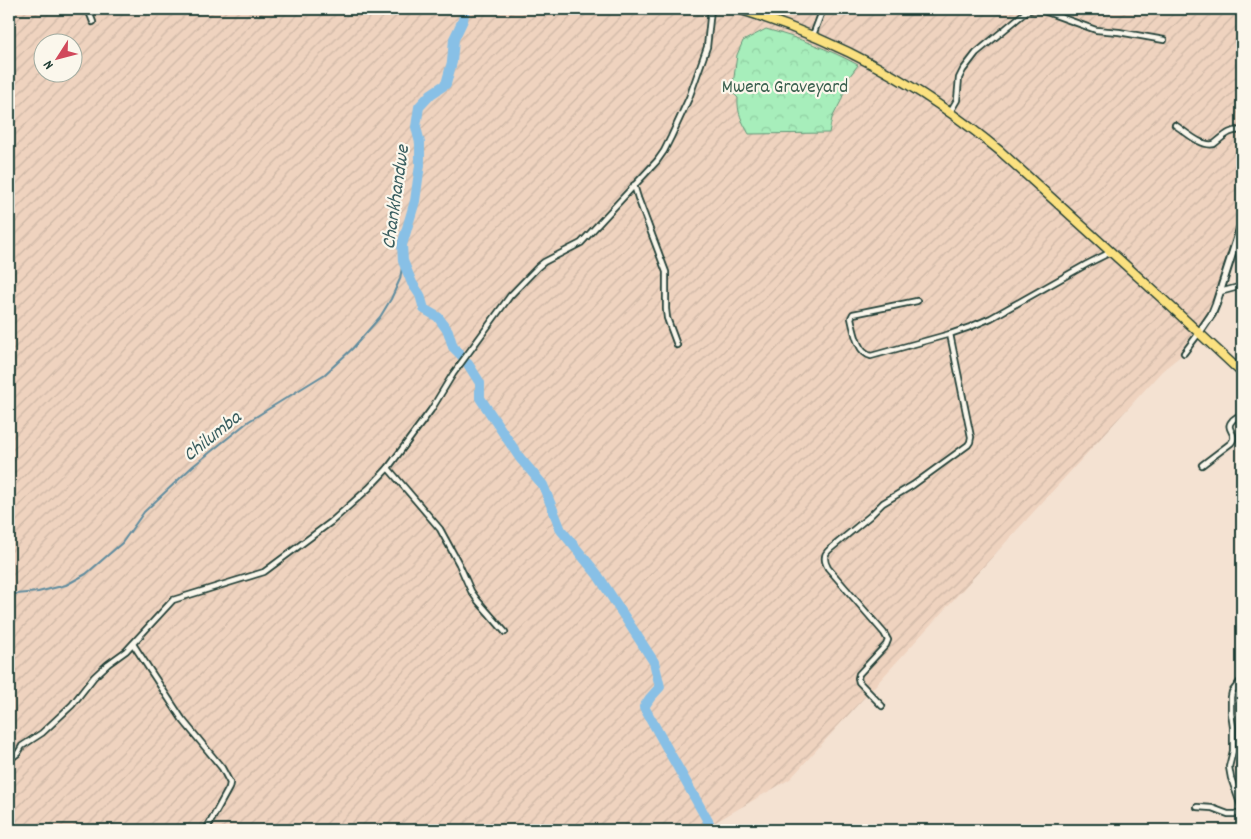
<svg xmlns="http://www.w3.org/2000/svg" width="1251" height="839" viewBox="0 0 1251 839" font-family="Dekko,sans-serif">
<defs>
<pattern id="industrial-furrows" width="10" height="10" patternUnits="userSpaceOnUse" patternTransform="scale(1.25)"><rect width="10" height="10" fill="#efd3bf"/><path d="M-1 1l2-2M0 10L10 0M9 11l2-2" fill="none" stroke="#ccb6a5"/></pattern>
<pattern id="forest-crowns" width="20" height="18" patternUnits="userSpaceOnUse" patternTransform="scale(1.25)"><rect width="20" height="18" fill="#a7eebb"/><path d="M2 6a3 3 0 1 1 6 0M12 15a3 3 0 1 1 6 0" fill="none" stroke="#8fcda1"/></pattern>
</defs>
<rect width="100%" height="100%" fill="#f4e2d2"/>
<filter id="ink" filterUnits="userSpaceOnUse"><feTurbulence type="fractalNoise" baseFrequency=".02" numOctaves="2"/><feDisplacementMap in="SourceGraphic" scale="10" xChannelSelector="R" yChannelSelector="G"/><feConvolveMatrix kernelMatrix="1 2 1 2 8 2 1 2 1" color-interpolation-filters="sRGB"/></filter>
<g filter="url(#ink)">
<!-- industrial -->
<path fill="url(#industrial-furrows)" fill-rule="evenodd" d="M9 9H1242V211L1206 322 1181 349 1184 353 1162 371 790 779 702 830H9ZM42 42H72V72H42Z"/>
<!-- forest -->
<path fill="url(#forest-crowns)" stroke="#639678" d="M766 29C798 38 829 49 858 65L849 77 841 101 832 118 829 133 749 134C742 122 737 112 738 98L732 92 737 55 743 41Z"/>
<g fill="none" stroke-linecap="round" stroke-linejoin="round">
<!-- stream -->
<g stroke="#5e8c9f" stroke-width="2">
<polyline points="9,593 16,594 38,592 66,585 86,574 122,543 144,512 193,466 249,421 325,374 352,349 380,317 391,299 400,279 403,261"/>
<polyline points="709,823 714,830"/>
</g>
<!-- river -->
<g stroke="#88c0e6" stroke-width="10">
<polyline points="462,356 453,347 448,331 438,317 424,309 420,295 412,283 403,261 402,245 415,201 420,165 420,143 416,127 419,107 431,94 446,84 452,62 454,39 463,20 465,9"/>
<polyline points="468,364 480,383 480,398 520,458 543,485 561,530 597,574 654,662 660,687 650,698 644,707 709,823"/>
</g>
<defs>
<g id="street">
<polyline points="88,9 93,22"/>
<polyline points="761,9 768,17"/>
<polyline points="813,35 823,9"/>
<polyline points="950,112 957,100 959,78 963,70 976,53 1027,11 1034,9 1041,10 1096,30 1119,32 1164,40"/>
<path d="M1175 125C1186 132 1201 147 1214 144 1223 137 1231 128 1242 131"/>
<polyline points="634,185 638,198 666,272 666,309 667,318 677,345"/>
<polyline points="1220,292 1242,286"/>
<path d="M917 301 853 314 851 318C854 330 857 353 871 356L950 334 970 327 991 318 1087 264 1111 252"/>
<polyline points="1184,353 1199,333"/>
<path d="M1202 465 1231 443C1239 434 1224 429 1232 421 1234 418 1239 416 1242 414"/>
<polyline points="388,468 440,529 459,564 471,591 478,601 505,632"/>
<polyline points="133,644 182,719 222,768 230,783 229,788 206,830"/>
<polyline points="1242,679 1232,692 1231,697 1231,713 1233,727 1233,751 1229,767 1231,778 1242,809"/>
<path d="M882 706 859 682 858 678 859 674 886 645 888 640 884 633 828 568C824 561 823 555 829 550L870 516 883 503 913 485 968 445 970 442 971 437 950 334"/>
<polyline points="9,760 18,753 22,746 42,733 72,705 94,677 108,664 126,651 173,600 264,572 331,522 369,488 388,468 431,410 453,374 510,296 538,267 544,262 581,243 657,161 664,151 671,137 689,98 707,47 711,9"/>
<polyline points="1197,807 1212,808 1228,814 1242,814"/>
<polyline points="408,829 409,830"/>
</g>
<polyline id="secondary" points="1199,333 1212,314 1216,304 1242,223"/>
<path id="highway" d="M738 9C839 40 919 84 1000 151L1166 302 1242 373"/>
</defs>
<!-- street casing -->
<use href="#street" stroke="#1f3d34" stroke-width="8"/>
<!-- secondary casing -->
<use href="#secondary" stroke="#1f3d34" stroke-width="10"/>
<!-- highway casing -->
<use href="#highway" stroke="#1f3d34" stroke-width="11"/>
<!-- street -->
<use href="#street" stroke="#fbf7ec" stroke-width="4.5"/>
<!-- secondary -->
<use href="#secondary" stroke="#fbf7ec" stroke-width="6"/>
<!-- highway -->
<use href="#highway" stroke="#fbe180" stroke-width="8"/>
</g>
</g>
<g text-anchor="middle" stroke-width="4.5" stroke-linejoin="round" paint-order="stroke">
<!-- park labels -->
<g font-size="19" fill="#3a604f" stroke="#fbf7ec">
<text x="785" y="92">Mwera Graveyard</text>
</g>
<!-- water labels -->
<g font-size="20" font-style="italic" fill="#395e60" stroke="#fbf7ec">
<text transform="translate(394 197) rotate(-82)" y="7">Chankhandwe</text>
<text transform="translate(211 435) rotate(-39)" y="7">Chilumba</text>
</g>
</g>
<!-- margin -->
<rect width="1251" height="839" fill="none" stroke="#fbf7ec" stroke-width="30"/>
<rect x="15" y="15" width="1221" height="809" fill="none" stroke="#1f3d34" stroke-width="2" filter="url(#ink)"/>
<!-- north arrow -->
<g transform="translate(58 58) rotate(234)"><circle r="24" fill="#fbf7ec" stroke="#a3ada2"/>
<path d="M0-4L9 19L0 12L-9 19Z" fill="#d1495b"/>
<text y="-8" font-size="14" font-weight="bold" text-anchor="middle" fill="#1f3d34">N</text>
</g>
</svg>
